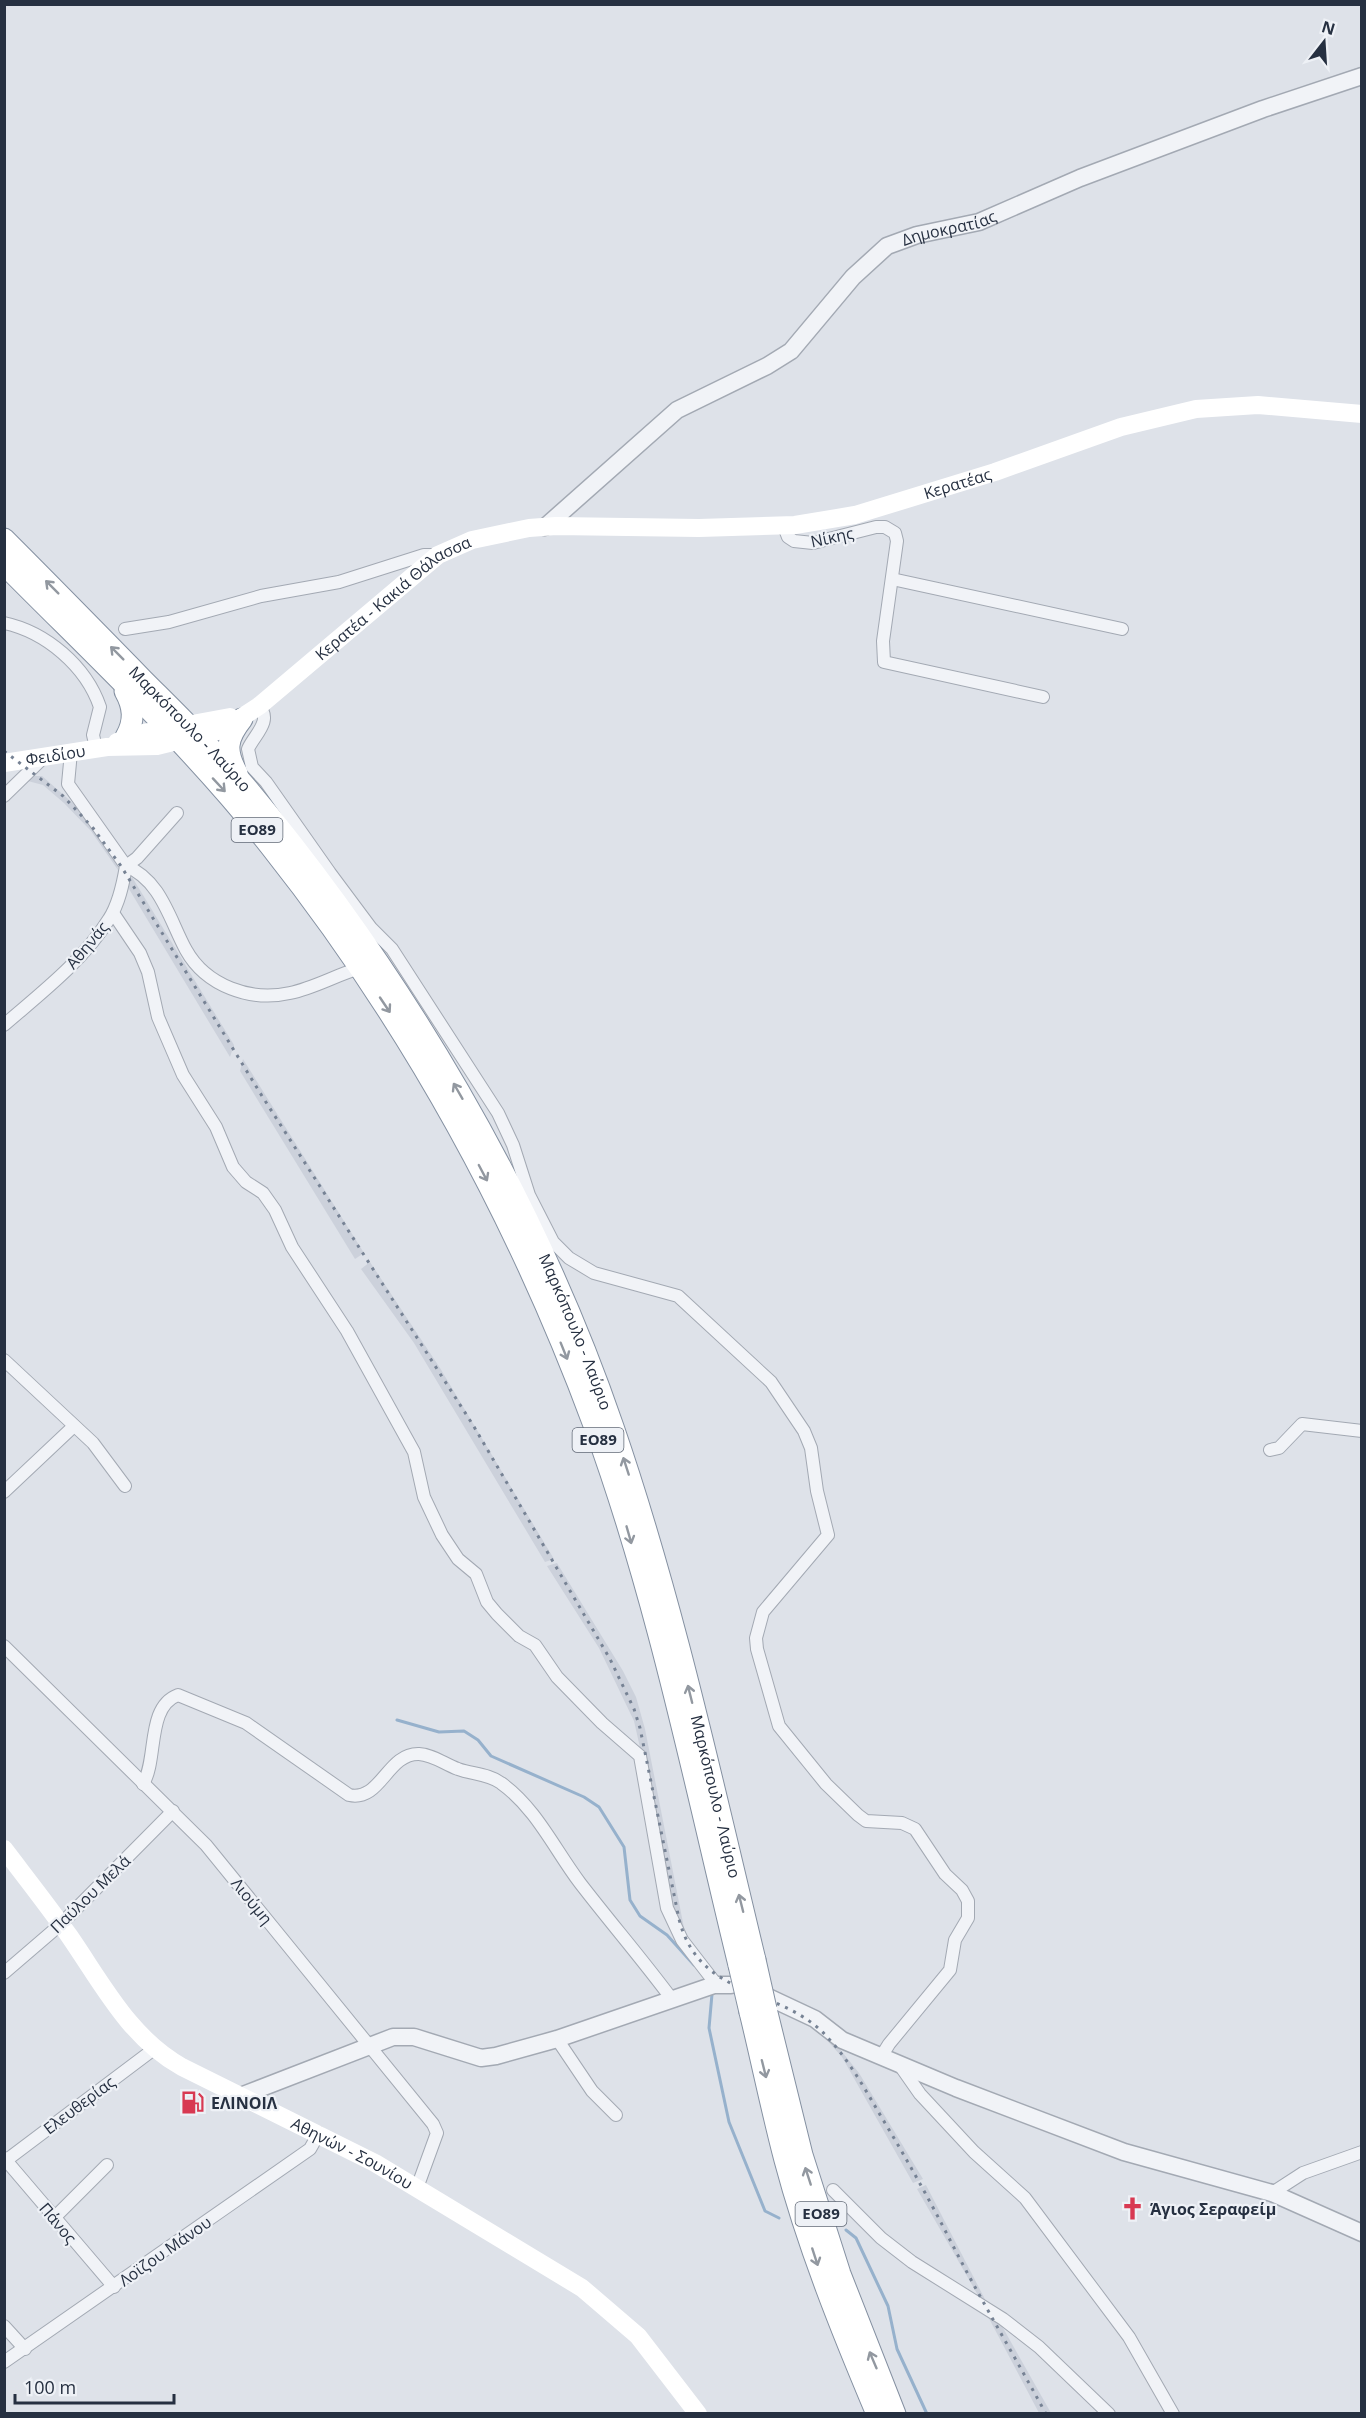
<svg xmlns="http://www.w3.org/2000/svg" width="1366" height="2418" viewBox="0 0 1366 2418" font-family="'Open Sans',sans-serif">
<rect width="100%" height="100%" fill="#dee2e9"/>
<!-- built -->
<g fill="#ccd1db">
<polygon points="28,776 42,776 75,805 117,859 118,870 91,831 64,803 43,785 24,780"/>
<polygon points="132,877 234,1045 230,1057 126,884"/>
<polygon points="243,1059 364,1253 355,1259 240,1071"/>
<polygon points="370,1262 440,1368 554,1559 545,1562 414,1343 361,1269"/>
<polygon points="557,1563 623,1671 636,1697 645,1729 685,1933 681,1932 668,1894 652,1801 634,1721 599,1648 547,1566"/>
<polygon points="816,2028 835,2043 859,2073 923,2179 913,2183 842,2057"/>
<polygon points="926,2185 990,2309 983,2304 917,2189"/>
<polygon points="984,2309 998,2319 1051,2413 1039,2413"/>
</g>
<g fill="none" stroke-linecap="round" stroke-linejoin="round">
<!-- stream -->
<g stroke="#96b1cc" stroke-width="3">
<polyline points="397,1720 439,1732 464,1731 478,1740 491,1756 584,1797 599,1807 624,1847 630,1900 640,1916 667,1935 694,1965"/>
<polyline points="712,1994 709,2028 729,2122 765,2211 779,2218"/>
<polyline points="846,2230 856,2238 888,2306 897,2349 927,2414"/>
</g>
<defs>
<g id="minor">
<polyline points="783,524 788,537 794,541 813,543 876,527 885,527 895,533 897,541 883,641 884,662 1043,697"/>
<polyline points="892,579 1122,629"/>
<path d="M4 623C46 632 86 666 100 707L93 735 96 748"/>
<polyline points="125,629 169,622 261,596 339,582 424,555 438,555"/>
<path d="M259 706C273 721 254 735 248 749L252 767 266 782 330 873 371 928 392 949 498 1113 513 1145 529 1195 553 1242 569 1258 594 1273 678 1296 771 1382 804 1431 811 1448 817 1491 828 1535 763 1612 756 1638 757 1649 779 1726 826 1784 858 1815 866 1821 902 1823 915 1829 945 1874 962 1890 968 1901V1918L955 1940 950 1970 889 2044 881 2057"/>
<polyline points="4,796 44,757"/>
<path d="M126 866C161 880 170 921 186 950 206 986 251 1002 290 993 314 988 336 975 360 968"/>
<polyline points="126,866 137,858 177,813"/>
<polyline points="113,913 140,953 148,972 158,1017 183,1075 216,1127 233,1167 246,1182 263,1193 275,1210 292,1247 347,1331 414,1452 424,1497 442,1535 458,1559 476,1574 487,1602 497,1614 519,1636 535,1645 557,1677 602,1723 640,1756 667,1908 682,1940 716,1984"/>
<path d="M4 1025C41 993 83 961 109 919 119 904 123 884 126 866L68 784 71 752"/>
<polyline points="4,1360 93,1443 125,1486"/>
<polyline points="1270,1450 1279,1448 1302,1424 1362,1431"/>
<polyline points="4,1492 74,1426"/>
<polyline points="4,1646 206,1845 433,2124 437,2133 417,2188"/>
<path d="M143 1784C158 1759 146 1707 178 1695L246 1723 349 1795C381 1802 387 1753 419 1754 434 1755 444 1764 458 1769 471 1774 489 1774 501 1783 536 1808 555 1850 580 1883 610 1922 642 1959 671 1998"/>
<polyline points="4,1973 61,1924 173,1811"/>
<polyline points="557,2039 592,2091 616,2115"/>
<polyline points="899,2064 920,2094 974,2152 1025,2198 1129,2337 1173,2414"/>
<polyline points="4,2158 114,2287"/>
<polyline points="4,2162 154,2049"/>
<polyline points="833,2190 881,2238 912,2262 1003,2319 1039,2347 1109,2414"/>
<polyline points="1272,2193 1303,2173 1362,2152"/>
<polyline points="54,2218 107,2165"/>
<polyline points="4,2326 25,2349"/>
<polyline points="4,2362 310,2149 319,2133"/>
</g>
<g id="tertiary">
<path id="s1" d="M545 527 677 410 767 366 791 351 853 277 887 246 917 235 979 222 1080 178 1263 109 1362 76"/>
<polyline points="766,1996 815,2019 842,2040 956,2088 1124,2152 1272,2193 1362,2233"/>
<polyline points="243,2095 393,2037 414,2037 481,2058 496,2056 557,2039 714,1985 731,1985"/>
</g>
<g id="trunk">
<path id="s4" d="M4 539C51 586 97 633 143 680 178 715 214 750 246 787 402 974 534 1196 613 1427 673 1601 712 1782 755 1960"/>
<path d="M4 564C95 656 191 745 271 847 409 1021 517 1217 594 1425 658 1600 695 1785 739 1965"/>
<path d="M125 691C134 707 135 721 126 737"/>
<path d="M237 773C225 751 226 739 242 719"/>
<polyline points="766,2009 802,2155 840,2274 895,2414"/>
<path d="M750 2012C762 2061 772 2111 785 2160 808 2247 842 2331 877 2414"/>
</g>
</defs>
<!-- minor casing -->
<use href="#minor" stroke="#a3a9b3" stroke-width="14"/>
<!-- tertiary casing -->
<use href="#tertiary" stroke="#a3a9b3" stroke-width="19"/>
<!-- trunk casing -->
<use href="#trunk" stroke="#8490a1" stroke-width="23"/>
<!-- minor -->
<use href="#minor" stroke="#f1f3f7" stroke-width="12"/>
<!-- tertiary -->
<use href="#tertiary" stroke="#f1f3f7" stroke-width="16"/>
<!-- secondary -->
<g stroke="#fff" stroke-width="18">
<polyline points="117,742 143,733 230,717"/>
<path id="s2" d="M4 763 107 747 157 746 222 730 259 706 438 555 472 540 529 528 556 526 699 528 795 525 855 515 995 472 1121 427 1196 409 1258 405 1362 414"/>
<path id="s3" d="M4 1849C26 1878 49 1907 70 1937 103 1985 130 2038 182 2067L375 2163 582 2288 638 2336 698 2414"/>
</g>
<!-- trunk -->
<use href="#trunk" stroke="#fff" stroke-width="21"/>
<!-- rail -->
<path stroke="#768294" stroke-width="3" stroke-dasharray="3 6" stroke-linecap="butt" d="M4 751 63 796 93 828 121 866 262 1096 473 1425 610 1659 634 1709 640 1728 679 1919C700 2002 783 1985 829 2039 851 2063 866 2091 882 2118 906 2158 928 2197 949 2238 979 2297 1014 2355 1046 2414"/>
<defs>
<g id="trunk-bridge">
<polyline points="755,1960 766,2009"/>
<polyline points="739,1965 750,2012"/>
</g>
</defs>
<!-- trunk-bridge casing -->
<use href="#trunk-bridge" stroke="#8490a1" stroke-width="23" stroke-linecap="butt"/>
<!-- trunk-bridge -->
<use href="#trunk-bridge" stroke="#fff" stroke-width="21"/>
</g>
<!-- one-way arrows -->
<defs><path id="oneway-shaft" d="M-6 0H5M1.5-3L5.5 0L1.5 3" fill="none" stroke-width="1.6" stroke-linecap="round" stroke-linejoin="round" transform="scale(1.5)"/></defs>
<g stroke="#9298a0">
<use href="#oneway-shaft" transform="translate(52 587) rotate(-135)"/>
<use href="#oneway-shaft" transform="translate(117 653) rotate(-135)"/>
<use href="#oneway-shaft" transform="translate(219 785) rotate(47)"/>
<use href="#oneway-shaft" transform="translate(385 1005) rotate(56)"/>
<use href="#oneway-shaft" transform="translate(458 1091) rotate(-120)"/>
<use href="#oneway-shaft" transform="translate(483 1173) rotate(62)"/>
<use href="#oneway-shaft" transform="translate(564 1351) rotate(68)"/>
<use href="#oneway-shaft" transform="translate(626 1466) rotate(-108)"/>
<use href="#oneway-shaft" transform="translate(629 1535) rotate(74)"/>
<use href="#oneway-shaft" transform="translate(690 1694) rotate(-104)"/>
<use href="#oneway-shaft" transform="translate(741 1903) rotate(-104)"/>
<use href="#oneway-shaft" transform="translate(764 2069) rotate(76)"/>
<use href="#oneway-shaft" transform="translate(808 2176) rotate(-108)"/>
<use href="#oneway-shaft" transform="translate(815 2257) rotate(72)"/>
<use href="#oneway-shaft" transform="translate(873 2360) rotate(-113)"/>
</g>
<!-- icons -->
<defs>
<symbol id="fuel-bare" viewBox="-9 -9 18 18"><path d="M-5.5-6h7V0h2V4h1.3V-2.5L3-4.5l.8-.8L6-3V5H2.5V1h-1V6h-7ZM-4.2-4.7v3.2H.2V-4.7Z" fill="#d83952" stroke="#eef1f6" stroke-width="2.5" paint-order="stroke"/></symbol>
<symbol id="church-bare" viewBox="-9 -9 18 18"><path d="M-1.2-6h2.4v3.5h3.3v2.4h-3.3V6h-2.4V-.1h-3.3v-2.4h3.3Z" fill="#d83952" stroke="#eef1f6" stroke-width="2.5" paint-order="stroke"/></symbol>
</defs>
<g fill-rule="evenodd">
<use href="#fuel-bare" x="176" y="2086" width="33" height="33"/>
<use href="#church-bare" x="1116" y="2192" width="33" height="33"/>
</g>
<g text-anchor="middle" stroke-width="4.5" stroke-linejoin="round" paint-order="stroke">
<!-- shield labels -->
<g fill="#eef1f6" stroke="#626a77" stroke-width="1.5">
<rect x="231.5" y="818" width="51" height="24" rx="4.5"/>
<rect x="572.5" y="1428" width="51" height="24" rx="4.5"/>
<rect x="795.5" y="2202" width="51" height="24" rx="4.5"/>
</g>
<g font-size="15" font-weight="bold" fill="#263041">
<text x="257" y="835">ΕΟ89</text>
<text x="598" y="1445">ΕΟ89</text>
<text x="821" y="2219">ΕΟ89</text>
</g>
<!-- street labels -->
<g font-size="16" fill="#263041" stroke="#eef1f6">
<text dy="6" stroke="none"><textPath href="#s1" startOffset="512">Δημοκρατίας</textPath></text>
<text dy="6" stroke="none"><textPath href="#s2" startOffset="1029">Κερατέας</textPath></text>
<text transform="translate(832 537) rotate(-12)" y="6">Νίκης</text>
<text dy="6" stroke="none"><textPath href="#s2" startOffset="438">Κερατέα - Κακιά Θάλασσα</textPath></text>
<text dy="6" stroke="none"><textPath href="#s4" startOffset="266">Μαρκόπουλο - Λαύριο</textPath></text>
<text dy="6" stroke="none"><textPath href="#s2" startOffset="52">Φειδίου</textPath></text>
<text transform="translate(87 945) rotate(-50)" y="6">Αθηνάς</text>
<text dy="6" stroke="none"><textPath href="#s4" startOffset="986">Μαρκόπουλο - Λαύριο</textPath></text>
<text dy="6" stroke="none"><textPath href="#s4" startOffset="1472">Μαρκόπουλο - Λαύριο</textPath></text>
<text transform="translate(90 1894) rotate(-44)" y="6">Παύλου Μελά</text>
<text transform="translate(252 1901) rotate(51)" y="6">Λιούμη</text>
<text transform="translate(79 2105) rotate(-37)" y="6">Ελευθερίας</text>
<text dy="6" stroke="none"><textPath href="#s3" startOffset="474">Αθηνών - Σουνίου</textPath></text>
<text transform="translate(58 2223) rotate(50)" y="6">Πάνος</text>
<text transform="translate(165 2251) rotate(-35)" y="6">Λοϊζου Μάνου</text>
</g>
<!-- poi labels -->
<g font-size="16" font-weight="bold" fill="#263041" stroke="#eef1f6" text-anchor="start">
<text x="211" y="2109">ΕΛΙΝΟΙΛ</text>
<text x="1150" y="2215">Άγιος Σεραφείμ</text>
</g>
</g>
<!-- border -->
<rect width="1366" height="2418" fill="none" stroke="#263041" stroke-width="12"/>
<!-- north arrow -->
<g transform="translate(1324 42) rotate(17)" stroke="#eef1f6" stroke-width="4.5" paint-order="stroke">
<path d="M0-4.5L10 22L0 15L-10 22Z" fill="#263041"/>
<text y="-9" font-size="16" font-weight="bold" text-anchor="middle" fill="#263041">N</text>
</g>
<!-- scale -->
<path d="M15 2394v9h159v-9" fill="none" stroke="#263041" stroke-width="3"/>
<text x="24" y="2394" font-size="18" fill="#263041" stroke="#eef1f6" stroke-width="4.5" paint-order="stroke">100 m</text>
</svg>
